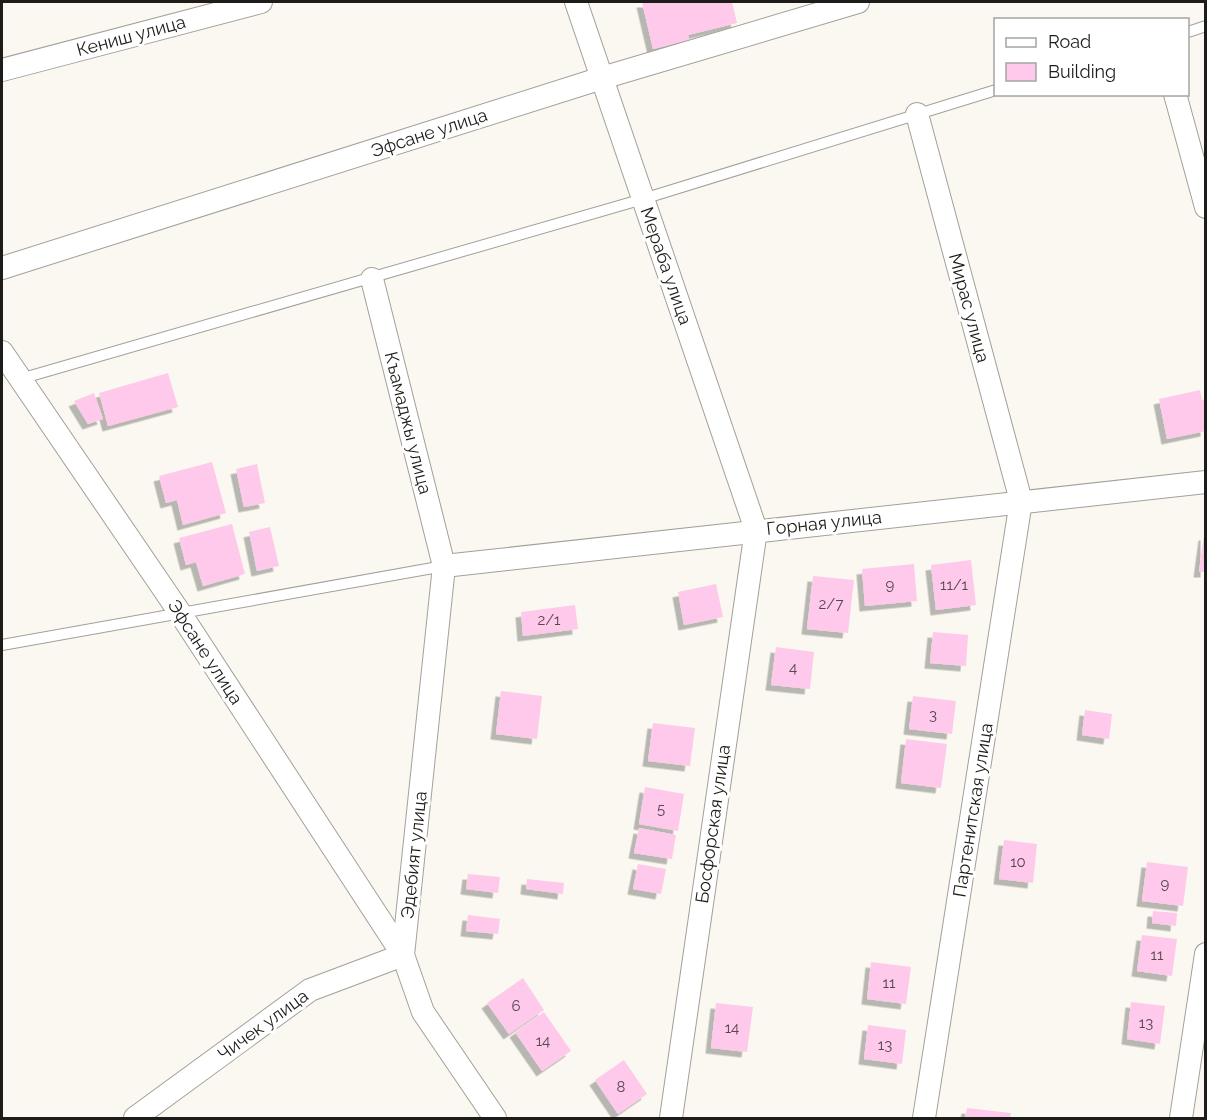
<svg xmlns="http://www.w3.org/2000/svg" width="1207" height="1120" viewBox="0 0 1207 1120" font-family="Raleway,sans-serif">
<defs>
<filter id="shadow"><feDropShadow dx="-5.5" dy="5.5" stdDeviation="0" flood-color="#0004"/></filter>
</defs>
<rect width="100%" height="100%" fill="#faf8f0"/>
<!-- building -->
<g fill="#ffc9ec" filter="url(#shadow)">
<polygon points="642,2 732,2 737,23 688,35 689,40 653,49"/>
<polygon points="168,373 178,407 108,426 99,393"/>
<polygon points="1200,390 1202,400 1206,399 1206,431 1167,439 1159,399"/>
<polygon points="94,393 103,419 88,424 74,401"/>
<polygon points="212,462 226,513 183,525 177,500 166,503 159,476"/>
<polygon points="257,464 265,503 244,507 236,469"/>
<polygon points="232,524 245,574 203,586 196,562 186,565 179,538"/>
<polygon points="270,527 279,566 257,571 249,532"/>
<polygon points="1204,535 1206,535 1206,572 1199,572"/>
<polygon points="971,560 976,605 936,610 931,565"/>
<polygon points="914,564 917,601 865,606 862,569"/>
<polygon points="813,576 854,580 848,633 807,629"/>
<polygon points="716,584 723,617 684,625 678,592"/>
<polygon points="575,605 578,629 523,636 521,612"/>
<polygon points="933,632 968,635 966,666 930,663"/>
<polygon points="776,647 814,652 810,689 771,685"/>
<polygon points="501,691 542,696 537,739 496,734"/>
<polygon points="913,696 956,701 952,734 909,729"/>
<polygon points="1085,710 1112,714 1109,739 1082,735"/>
<polygon points="653,723 695,728 690,766 648,761"/>
<polygon points="906,739 947,744 941,788 901,783"/>
<polygon points="645,787 684,794 678,831 639,824"/>
<polygon points="639,828 676,835 672,859 634,853"/>
<polygon points="1004,840 1037,844 1033,883 999,879"/>
<polygon points="1147,862 1188,867 1183,906 1142,901"/>
<polygon points="638,864 666,869 661,894 633,889"/>
<polygon points="468,874 500,877 498,893 466,889"/>
<polygon points="527,879 564,883 563,894 526,889"/>
<polygon points="1153,911 1177,913 1176,926 1152,923"/>
<polygon points="468,915 500,919 498,934 466,931"/>
<polygon points="1142,935 1177,939 1172,976 1137,971"/>
<polygon points="871,962 911,967 906,1004 867,999"/>
<polygon points="523,978 544,1010 509,1034 487,1003"/>
<polygon points="1131,1002 1165,1006 1160,1044 1127,1039"/>
<polygon points="716,1003 753,1007 747,1052 711,1048"/>
<polygon points="544,1012 571,1051 542,1071 515,1032"/>
<polygon points="868,1025 906,1030 902,1064 864,1059"/>
<polygon points="624,1060 647,1094 618,1114 595,1080"/>
<polygon points="967,1108 1011,1113 1010,1118 965,1118"/>
</g>
<g fill="none" stroke-linecap="round" stroke-linejoin="round">
<defs>
<g id="service">
<polyline points="1188,32 1206,26"/>
<polyline points="20,379 643,199 996,90"/>
<polyline points="2,645 444,566"/>
</g>
<g id="minor">
<polyline points="576,2 756,530 671,1118"/>
<polyline points="2,70 261,2"/>
<polyline points="1175,94 1206,207"/>
<polyline points="917,114 1021,501 924,1118"/>
<polyline points="2,268 602,78 858,2"/>
<polyline points="372,279 444,566 403,955 423,1012 495,1118"/>
<polyline points="2,352 180,613 403,955 310,990 135,1118"/>
<polyline points="444,566 1206,482"/>
<polyline points="1181,1118 1206,954"/>
</g>
</defs>
<!-- service casing -->
<use href="#service" stroke="#a2a099" stroke-width="12"/>
<!-- minor casing -->
<use href="#minor" stroke="#a2a099" stroke-width="24"/>
<!-- service -->
<use href="#service" stroke="#fff" stroke-width="10"/>
<!-- minor -->
<use href="#minor" stroke="#fff" stroke-width="22"/>
</g>
<g text-anchor="middle" stroke-width="6" stroke-linejoin="round" paint-order="stroke">
<!-- number labels -->
<g font-size="15" fill="#56474e">
<text x="890" y="590">9</text>
<text x="954" y="590">11/1</text>
<text x="831" y="609">2/7</text>
<text x="549" y="625">2/1</text>
<text x="793" y="673">4</text>
<text x="933" y="720">3</text>
<text x="661" y="814">5</text>
<text x="1018" y="867">10</text>
<text x="1165" y="889">9</text>
<text x="1157" y="960">11</text>
<text x="889" y="988">11</text>
<text x="516" y="1011">6</text>
<text x="1146" y="1028">13</text>
<text x="732" y="1033">14</text>
<text x="543" y="1046">14</text>
<text x="885" y="1050">13</text>
<text x="621" y="1092">8</text>
</g>
<!-- street labels -->
<g font-size="18" fill="#1d1c19" stroke="#fff">
<text transform="translate(131 36) rotate(-15)" y="6">Кениш улица</text>
<text transform="translate(429 133) rotate(-18)" y="6">Эфсане улица</text>
<text transform="translate(666 266) rotate(71)" y="6">Мераба улица</text>
<text transform="translate(969 308) rotate(75)" y="6">Мирас улица</text>
<text transform="translate(408 423) rotate(76)" y="6">Къамаджы улица</text>
<text transform="translate(824 523) rotate(-6)" y="6">Горная улица</text>
<text transform="translate(205 652) rotate(57)" y="6">Эфсане улица</text>
<text transform="translate(973 810) rotate(-81)" y="6">Партенитская улица</text>
<text transform="translate(713 824) rotate(-82)" y="6">Босфорская улица</text>
<text transform="translate(414 855) rotate(-84)" y="6">Эдебият улица</text>
<text transform="translate(263 1025) rotate(-36)" y="6">Чичек улица</text>
</g>
</g>
<!-- border -->
<rect width="1207" height="1120" fill="none" stroke="#1d1c19" stroke-width="6"/>
<!-- legend -->
<rect x="994" y="18" width="195" height="78" fill="#ffffff" stroke="#a5a4a3" stroke-width="1.5"/>
<rect x="1006" y="38" width="30" height="9" fill="#ffffff" stroke="#a5a4a3" stroke-width="1.5"/>
<text x="1048" y="48" font-size="18" fill="#1d1c19">Road</text>
<rect x="1006" y="63" width="30" height="18" fill="#ffc9ec" stroke="#a5a4a3" stroke-width="1.5"/>
<text x="1048" y="78" font-size="18" fill="#1d1c19">Building</text>
</svg>
